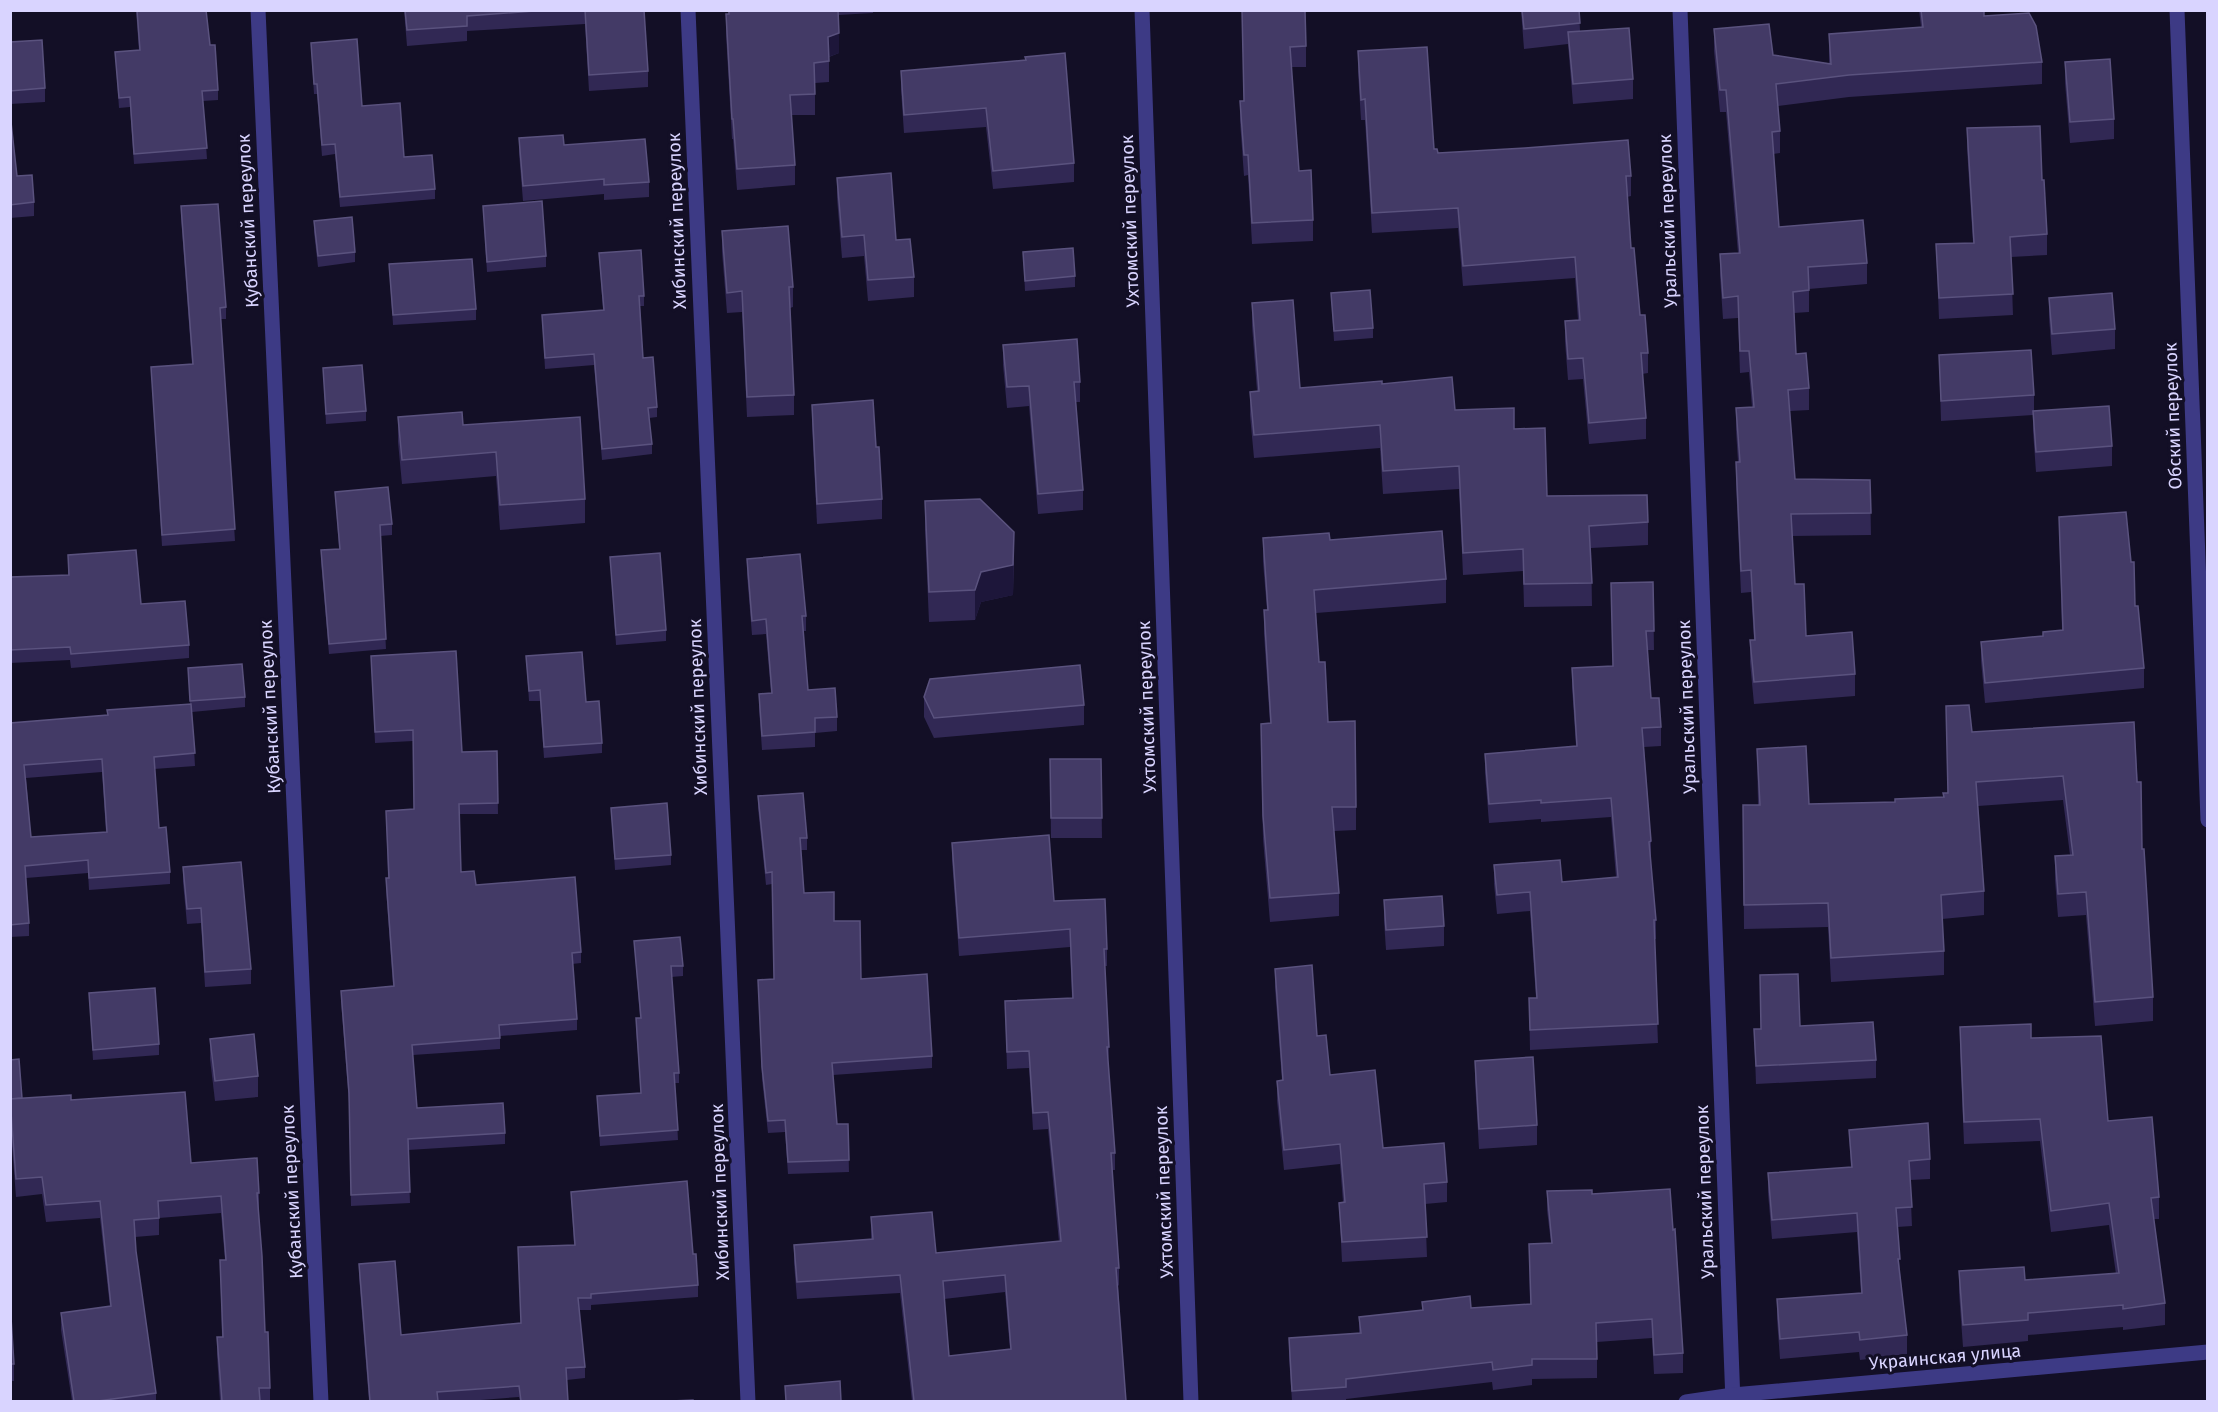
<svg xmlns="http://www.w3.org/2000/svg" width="2218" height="1412" viewBox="0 0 2218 1412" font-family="'Fira Sans',sans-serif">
<rect width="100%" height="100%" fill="#130f26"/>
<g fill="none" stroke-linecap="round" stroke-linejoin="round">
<!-- minor -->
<g stroke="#3d3a85" stroke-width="15">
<polyline points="258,10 321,1402"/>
<polyline points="688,10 748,1402"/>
<polyline points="1142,10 1191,1402"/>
<polyline points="1680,10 1733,1402"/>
<polyline points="2177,10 2208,820"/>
<polyline points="1686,1402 1733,1395 2208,1352"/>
</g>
</g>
<!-- wall -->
<g fill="#312854" fill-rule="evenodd">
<polygon points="136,10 206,10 210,45 218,90 218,100 203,101 207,159 134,164 130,107 119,108 115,52 139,51"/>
<polygon points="404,10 644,10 648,71 648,87 589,91 585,24 467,31 467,41 407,46"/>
<polygon points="728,10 873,10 873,13 838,15 839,53 829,57 829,82 815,83 815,115 791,115 795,165 795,185 737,190 733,139 732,139 726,34 726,14 728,14"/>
<polygon points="1242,10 1306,46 1306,67 1291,67 1299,171 1313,220 1313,241 1252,244 1248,175 1244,176 1240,121 1240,101 1244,101"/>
<polygon points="1521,10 1579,10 1580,31 1633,79 1633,99 1573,104 1568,44 1524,49"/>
<polygon points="1919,10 1984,10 1984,16 2042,62 2042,84 1849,97 1778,106 1780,131 1780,153 1773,154 1779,227 1867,263 1867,284 1809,289 1809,312 1794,313 1796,354 1809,388 1809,410 1790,411 1795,479 1870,480 1871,535 1792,536 1795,584 1806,636 1855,674 1855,696 1754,704 1750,662 1750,640 1754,640 1751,592 1741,593 1736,484 1736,462 1738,462 1736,430 1736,408 1752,407 1749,372 1740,373 1738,318 1723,319 1720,276 1720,254 1738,253 1726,112 1720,112 1714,51 1714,29 1773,55 1829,64 1829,34 1921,27"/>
<polygon points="10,42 45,88 45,102 10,104"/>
<polygon points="311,43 404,157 435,189 435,199 340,207 335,154 322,156 317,94 314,94"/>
<polygon points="1358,51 1438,153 1631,176 1631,196 1627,197 1631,248 1640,315 1648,353 1648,373 1642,374 1646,418 1646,439 1589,444 1583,379 1568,380 1565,342 1565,321 1578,320 1575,278 1463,286 1458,228 1372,233 1365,120 1361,120 1358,72"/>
<polygon points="1025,60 1074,163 1074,182 993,189 986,127 904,133 901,90 901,71"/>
<polygon points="2065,62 2114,119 2114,139 2070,143 2065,83"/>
<polygon points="10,113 17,176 34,202 34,216 10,218"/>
<polygon points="1967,128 2042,180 2047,234 2047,255 2011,257 2013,315 1939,319 1936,244 1973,243 1967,148"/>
<polygon points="519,138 564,145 649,182 649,197 604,200 604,194 523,201 519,153"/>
<polygon points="837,178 896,240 914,277 914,297 868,301 864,256 842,258 837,198"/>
<polygon points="181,206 226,307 226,319 221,319 235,541 162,546 151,367 192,364 181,217"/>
<polygon points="483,206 546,256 546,267 487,272"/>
<polygon points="314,221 355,252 355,262 318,267 314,232"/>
<polygon points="722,231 793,287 793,307 790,308 794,395 794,415 747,417 742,312 727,313 722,252"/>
<polygon points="1023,252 1075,276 1075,287 1025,291"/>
<polygon points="599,253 644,296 644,306 640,306 643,358 657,407 657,417 649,418 652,444 652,454 602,460 594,365 545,369 542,315 603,310"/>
<polygon points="389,264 476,309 476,320 393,325"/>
<polygon points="1331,293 1373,328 1373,338 1334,341"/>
<polygon points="2049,298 2115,329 2115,349 2052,355 2049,318"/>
<polygon points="1252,303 1300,388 1382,384 1455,410 1514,429 1547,496 1648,522 1648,545 1591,548 1592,606 1524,607 1523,571 1463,575 1459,489 1383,494 1380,448 1254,458 1250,415 1250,392 1257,391 1252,326"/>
<polygon points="1003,345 1080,382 1080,402 1076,402 1083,490 1083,510 1038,514 1029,406 1007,408 1003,365"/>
<polygon points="1939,355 2034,395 2034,411 2112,446 2112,466 2036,472 2033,431 2033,415 1941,421"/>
<polygon points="323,368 366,411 366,421 326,424"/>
<polygon points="812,405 876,447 882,499 882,519 817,524 812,425"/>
<polygon points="398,417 463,425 585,499 585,523 500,530 496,476 402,484 398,442"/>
<polygon points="335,492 392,524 392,535 380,536 386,649 329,654 321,561 321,550 339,549"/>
<polygon points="925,501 1014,562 1013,595 981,602 975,620 929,622 925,530"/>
<polygon points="2059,517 2131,562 2135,606 2144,668 2144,688 1985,703 1981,661 1981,642 2043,636 2062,630"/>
<polygon points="1263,538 1330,540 1446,579 1446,603 1316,613 1319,662 1328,722 1356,807 1356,830 1334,831 1339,893 1339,916 1270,922 1263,839 1261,747 1261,724 1270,723 1264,634 1264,610 1267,610 1263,562"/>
<polygon points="68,555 141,604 189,645 189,658 71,668 70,660 10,663 10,577 68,575"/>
<polygon points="610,557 666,630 666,641 616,645"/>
<polygon points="747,559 806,616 806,631 803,631 808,690 837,717 837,731 815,733 815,747 762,750 759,708 759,694 771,693 766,634 752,635 747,574"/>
<polygon points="1653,582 1654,650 1647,650 1651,698 1661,727 1661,746 1644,747 1651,841 1651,860 1650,861 1656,920 1656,939 1654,939 1658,1043 1530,1050 1529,998 1536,998 1530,911 1497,914 1494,884 1494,865 1562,882 1616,877 1611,817 1541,822 1541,819 1489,823 1485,773 1485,754 1576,746 1572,687 1572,668 1613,666 1611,583"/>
<polygon points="371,656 462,752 497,751 498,814 459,814 461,872 476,885 581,952 581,963 572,964 577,1019 577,1030 500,1036 500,1049 413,1055 417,1108 505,1133 505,1144 408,1150 410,1203 351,1206 349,1103 341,1001 341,991 393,986 386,889 386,878 388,878 386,811 414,809 413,741 375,743"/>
<polygon points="526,656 586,702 602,743 602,753 544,758 540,701 529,701"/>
<path d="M188 668 245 697V707L192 712 195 766 154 769 159 828 170 872V884L89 890 88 873 26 878 29 923V936L10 937V723L107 715 190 704ZM102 772 106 832 31 837 26 778Z"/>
<polygon points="924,697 1084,705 1084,725 934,738 924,717"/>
<polygon points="2134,722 2142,849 2153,997 2153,1021 2095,1026 2086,915 2058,917 2055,880 2055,856 2070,855 2063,800 1978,806 1984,891 1984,915 1942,919 1944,951 1944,975 1831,982 1828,927 1744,929 1743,805 1758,805 1757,749 1809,804 1895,802 1943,797 1947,793 1972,732"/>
<polygon points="1050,759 1101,759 1102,838 1051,838"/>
<polygon points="758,796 807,838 807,850 801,850 804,893 834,921 861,979 932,1056 932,1068 833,1075 837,1124 848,1124 849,1172 788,1174 785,1132 768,1133 762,1079 758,980 774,979 772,884 766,885 758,808"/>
<polygon points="611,808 671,855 671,865 615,870"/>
<path d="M952 843 1054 901 1107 949V966H1105L1109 1047 1108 1064 1115 1153V1170H1112L1119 1268V1285L1118 1286 1126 1401H912L900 1293 797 1299 794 1263V1245L871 1239V1217L936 1253 1059 1242 1048 1129 1033 1130 1029 1068 1007 1069 1005 1001 1072 998 1070 947 959 956 952 860ZM1005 1292 1010 1349 949 1356 944 1299Z"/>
<polygon points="183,867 251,969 251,984 205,987 201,923 187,924 183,882"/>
<polygon points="1384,900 1444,926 1444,946 1386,950 1384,921"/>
<polygon points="634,941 683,966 683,976 671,977 679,1073 679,1083 675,1083 678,1140 600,1146 597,1096 641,1093 636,1029 636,1018 640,1018"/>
<polygon points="1275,969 1317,1036 1330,1075 1383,1148 1447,1182 1447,1202 1425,1204 1427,1257 1342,1262 1339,1203 1343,1202 1340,1164 1284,1170 1277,1101 1277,1081 1282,1080 1275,988"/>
<polygon points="1760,975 1800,1026 1876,1060 1876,1078 1756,1084 1754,1029 1761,1029"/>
<polygon points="89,993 159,1044 159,1055 93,1060"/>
<polygon points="1960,1027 2031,1038 2108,1121 2159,1197 2159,1219 2154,1219 2165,1303 2165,1325 2123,1330 2123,1327 2028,1335 2028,1341 1963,1347 1959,1293 1959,1271 2025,1280 2116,1274 2109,1225 2051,1232 2040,1141 1964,1144 1960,1049"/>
<polygon points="210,1039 258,1076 258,1097 215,1101 210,1059"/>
<polygon points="10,1060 22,1098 71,1100 191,1163 259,1193 259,1210 258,1210 265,1332 270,1388 270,1401 220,1401 217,1355 217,1337 222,1337 220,1260 225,1260 221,1213 159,1218 159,1235 135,1237 136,1251 156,1393 156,1401 72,1401 61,1330 61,1313 110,1307 100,1218 46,1222 42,1194 16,1197 10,1121"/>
<polygon points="1475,1061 1537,1125 1537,1145 1479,1149 1475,1081"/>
<polygon points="1849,1130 1930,1159 1930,1179 1910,1180 1912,1226 1897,1227 1900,1273 1907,1335 1907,1354 1860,1360 1859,1352 1780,1359 1777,1319 1777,1299 1861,1293 1857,1232 1772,1239 1768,1193 1768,1173 1851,1168"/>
<polygon points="1547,1191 1592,1194 1683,1353 1683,1373 1654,1374 1652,1338 1597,1342 1597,1378 1532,1379 1532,1385 1493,1390 1492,1382 1346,1399 1346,1401 1292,1401 1289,1357 1289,1338 1359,1333 1359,1317 1422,1310 1422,1302 1471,1308 1530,1304 1529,1244 1551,1243 1547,1210"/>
<polygon points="571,1192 693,1254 698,1285 698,1297 591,1305 591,1310 579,1310 585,1367 585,1378 567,1380 568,1401 520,1401 519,1397 468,1401 369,1401 359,1276 359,1264 401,1335 520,1323 574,1245"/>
<polygon points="10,1302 14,1364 14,1381 10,1381"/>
</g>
<!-- shaded-wall -->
<g fill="#1d163a">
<polygon points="839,33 839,53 828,57 828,37"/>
<polygon points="1014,532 1013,595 981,602 975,620 975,590 981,572"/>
</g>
<!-- building -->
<g fill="#433a66" stroke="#5a527e" stroke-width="1.5" fill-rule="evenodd">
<polygon points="137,10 206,10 210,45 215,45 218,90 202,91 207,148 134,154 130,97 119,98 115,52 140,50"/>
<polygon points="405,10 548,10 467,16 467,26 407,30"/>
<polygon points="585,10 644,10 648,71 589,75"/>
<polygon points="729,10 838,10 839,33 828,37 829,61 814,63 815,94 790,95 795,165 737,169 733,119 732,119 726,14 729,14"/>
<polygon points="1242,10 1305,10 1306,46 1290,47 1299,171 1311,170 1313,220 1252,223 1248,155 1244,155 1240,101 1244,101"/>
<polygon points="1522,10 1579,10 1580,23 1524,29"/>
<polygon points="1921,10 1984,10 1984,16 2029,13 2036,26 2042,62 1849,75 1776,84 1780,131 1772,132 1779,227 1863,220 1867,263 1808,267 1809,290 1793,292 1796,354 1806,353 1809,388 1788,390 1795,479 1870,480 1871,513 1791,514 1795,584 1804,584 1806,636 1852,632 1855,674 1754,682 1750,640 1755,640 1751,570 1741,571 1736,462 1740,462 1736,408 1754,407 1749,351 1740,351 1738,296 1723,298 1720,254 1740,253 1726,90 1720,90 1714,29 1769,24 1773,55 1831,64 1829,34 1923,27"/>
<polygon points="1629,28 1633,79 1573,84 1568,32"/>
<polygon points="357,39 362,106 400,103 404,157 432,155 435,189 340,197 335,144 322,145 317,84 314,84 311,43"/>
<polygon points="42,40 45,88 10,91 10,42"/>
<polygon points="1427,47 1434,149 1437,149 1438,153 1525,148 1628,140 1631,176 1626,176 1631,248 1634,248 1640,315 1645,315 1648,353 1641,353 1646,418 1589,423 1583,358 1568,359 1565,321 1580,320 1575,257 1463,266 1458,208 1372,213 1365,99 1361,100 1358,51"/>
<polygon points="1065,53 1074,163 993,171 986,108 904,115 901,71 1026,60 1025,57"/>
<polygon points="2110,59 2114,119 2070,122 2065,62"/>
<polygon points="10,113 17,176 32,175 34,202 10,205"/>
<polygon points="2040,126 2042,180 2044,180 2047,234 2010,237 2013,294 1939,298 1936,244 1974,243 1967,128"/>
<polygon points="563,135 564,145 645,139 649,182 604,185 604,179 523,186 519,138"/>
<polygon points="891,173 896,240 910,239 914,277 868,280 864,235 842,237 837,178"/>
<polygon points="542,201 546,256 487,262 483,206"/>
<polygon points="218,204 226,307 220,308 235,529 162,535 151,367 193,364 181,206"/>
<polygon points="352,217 355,252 318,256 314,221"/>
<polygon points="788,226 793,287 789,287 794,395 747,397 742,291 727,293 722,231"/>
<polygon points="1073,248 1075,276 1025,281 1023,252"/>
<polygon points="641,250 644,296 639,296 643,358 653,357 657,407 648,408 652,444 602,449 594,354 545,358 542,315 604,310 599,253"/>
<polygon points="472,259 476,309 393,315 389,264"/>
<polygon points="1370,290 1373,328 1334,331 1331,293"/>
<polygon points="2112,293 2115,329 2052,334 2049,298"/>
<polygon points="1293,300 1300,388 1382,381 1382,384 1452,377 1455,410 1514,408 1514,429 1545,428 1547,496 1647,495 1648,522 1589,526 1592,583 1524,584 1523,549 1463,553 1459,466 1383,471 1380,425 1254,435 1250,392 1259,391 1252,303"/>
<polygon points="1077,339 1080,382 1074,382 1083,490 1038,494 1029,386 1007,387 1003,345"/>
<polygon points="2031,350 2034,395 1941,401 1939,355"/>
<polygon points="362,365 366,411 326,414 323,368"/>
<polygon points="873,400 876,447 879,447 882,499 817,504 812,405"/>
<polygon points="2109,406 2112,446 2036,452 2033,411"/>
<polygon points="462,412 463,425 580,417 585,499 500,505 496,452 402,460 398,417"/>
<polygon points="388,487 392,524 380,525 386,639 329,644 321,550 340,549 335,492"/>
<polygon points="980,499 1014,532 1013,565 981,572 975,590 929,592 925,501"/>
<polygon points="2126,512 2131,562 2134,562 2135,606 2138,606 2144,668 1985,683 1981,642 2043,636 2043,632 2063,630 2059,517"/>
<polygon points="1442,531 1446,579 1314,590 1319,662 1325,662 1328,722 1355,721 1356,807 1332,807 1339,893 1270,898 1263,816 1261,724 1271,723 1264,610 1268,610 1263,538 1329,533 1330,540"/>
<polygon points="136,550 141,604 185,601 189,645 71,654 70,647 10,650 10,577 69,575 68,555"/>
<polygon points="660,553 666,630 616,635 610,557"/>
<polygon points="800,554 806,616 802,616 808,690 835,688 837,717 815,718 815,732 762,736 759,694 772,693 766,619 752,621 747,559"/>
<polygon points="1653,582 1654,631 1646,631 1651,698 1659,698 1661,727 1642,728 1651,841 1649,842 1656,920 1654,920 1658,1024 1530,1030 1529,998 1537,998 1530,892 1497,895 1494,865 1560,860 1562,882 1618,877 1611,798 1541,803 1541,800 1489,804 1485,754 1577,746 1572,668 1613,666 1611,583"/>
<polygon points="456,651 462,752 497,751 498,803 459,804 461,872 474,871 476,885 575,877 581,952 572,953 577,1019 499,1025 500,1038 412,1045 417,1108 503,1103 505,1133 408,1139 410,1192 351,1195 349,1093 341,991 394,986 386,878 389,878 386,811 414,809 413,730 375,732 371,656"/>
<polygon points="582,652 586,702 599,701 602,743 544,747 540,690 529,691 526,656"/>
<polygon points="242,664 245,697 190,701 188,668"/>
<polygon points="1080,665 1084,705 934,718 924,697 930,679"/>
<path d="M191 704 195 753 154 757 159 828 166 827 170 872 89 878 88 860 25 866 29 923 10 925V723L108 715 107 710ZM102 759 107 832 31 837 24 765Z"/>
<polygon points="1969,705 1972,732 2134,722 2137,782 2141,782 2142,849 2144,849 2153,997 2095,1002 2086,892 2058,894 2055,856 2073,855 2063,776 1976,782 1984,891 1941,895 1944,951 1831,958 1828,903 1744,905 1743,805 1760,805 1757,749 1806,746 1809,804 1895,802 1895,799 1944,797 1943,793 1948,793 1946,706"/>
<polygon points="1050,759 1101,759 1102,818 1051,818"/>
<polygon points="803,793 807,838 800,838 804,893 834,892 834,921 860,921 861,979 927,974 932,1056 832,1063 837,1124 848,1124 849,1160 788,1162 785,1120 768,1121 762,1067 758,980 774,979 772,872 766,873 758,796"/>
<polygon points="667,803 671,855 615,859 611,808"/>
<path d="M1049 835 1054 901 1105 899 1107 949H1104L1109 1047H1107L1115 1153H1111L1119 1268H1116L1126 1401H914L900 1275 797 1282 794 1245 873 1239 871 1217 932 1212 936 1253 1061 1241 1048 1112 1033 1113 1029 1051 1007 1052 1005 1001 1073 998 1070 929 959 938 952 843ZM1005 1275 1011 1349 949 1356 943 1281Z"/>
<polygon points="241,862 251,969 205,972 201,908 187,909 183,867"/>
<polygon points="1442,896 1444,926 1386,930 1384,900"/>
<polygon points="680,937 683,966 671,966 679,1073 674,1073 678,1130 600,1136 597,1096 641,1093 636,1018 641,1018 634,941"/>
<polygon points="1312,965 1317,1036 1326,1035 1330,1075 1375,1070 1383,1148 1444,1143 1447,1182 1424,1184 1427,1237 1342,1242 1339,1203 1345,1202 1340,1144 1284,1150 1277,1081 1283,1080 1275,969"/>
<polygon points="1798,974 1800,1026 1873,1022 1876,1060 1756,1066 1754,1029 1761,1029 1760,975"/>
<polygon points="155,988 159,1044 93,1050 89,993"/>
<polygon points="2031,1024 2031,1038 2101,1036 2108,1121 2152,1117 2159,1197 2151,1198 2165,1303 2123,1309 2123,1305 2028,1313 2028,1320 1963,1325 1959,1271 2024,1267 2025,1280 2119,1273 2109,1203 2051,1211 2040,1119 1964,1122 1960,1027"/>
<polygon points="254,1034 258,1076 215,1081 210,1039"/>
<polygon points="1533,1057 1537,1125 1479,1129 1475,1061"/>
<polygon points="19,1059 22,1098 10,1099 10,1060"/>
<polygon points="185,1092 191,1163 257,1158 259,1193 257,1193 262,1256 265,1332 268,1332 270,1388 259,1388 260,1401 222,1401 217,1337 223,1337 220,1260 226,1260 221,1196 158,1201 159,1218 134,1220 136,1251 156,1393 98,1401 74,1401 61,1313 111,1306 100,1201 46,1205 42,1177 16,1179 10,1099 71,1095 71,1100"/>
<polygon points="1928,1123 1930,1159 1909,1161 1912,1207 1896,1208 1900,1259 1898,1259 1907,1335 1860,1340 1859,1332 1780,1339 1777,1299 1862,1293 1857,1213 1772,1220 1768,1173 1852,1167 1849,1130"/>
<polygon points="687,1181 693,1254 696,1254 698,1285 591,1294 591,1298 578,1298 585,1367 566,1368 568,1401 521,1401 519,1386 437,1392 438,1401 370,1401 359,1264 395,1261 401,1335 521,1323 518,1247 575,1245 571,1192"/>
<polygon points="1670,1189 1673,1230 1675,1229 1683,1353 1654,1355 1652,1319 1596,1323 1597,1359 1532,1359 1532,1365 1493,1370 1492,1362 1346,1379 1346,1387 1292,1391 1289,1338 1361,1333 1359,1317 1423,1310 1422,1302 1470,1296 1471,1308 1531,1304 1529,1244 1552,1243 1547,1191 1592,1190 1592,1194"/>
<polygon points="10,1302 14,1364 10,1364"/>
<polygon points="840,1381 841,1401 786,1401 785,1386"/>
<polygon points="693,1400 693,1401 671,1401"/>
</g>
<g text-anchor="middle" stroke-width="6" stroke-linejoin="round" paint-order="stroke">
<!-- street labels -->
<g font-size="18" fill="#d9d4ff" stroke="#130f26">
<text transform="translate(248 221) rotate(-93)" y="6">Кубанский переулок</text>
<text transform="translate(677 221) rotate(-92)" y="6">Хибинский переулок</text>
<text transform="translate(1130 221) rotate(-92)" y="6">Ухтомский переулок</text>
<text transform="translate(1668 221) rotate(-92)" y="6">Уральский переулок</text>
<text transform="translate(2173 416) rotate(-92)" y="6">Обский переулок</text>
<text transform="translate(270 707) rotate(-93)" y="6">Кубанский переулок</text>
<text transform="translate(698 707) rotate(-92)" y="6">Хибинский переулок</text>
<text transform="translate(1147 707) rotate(-92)" y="6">Ухтомский переулок</text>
<text transform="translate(1687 707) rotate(-92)" y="6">Уральский переулок</text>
<text transform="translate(292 1192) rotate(-93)" y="6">Кубанский переулок</text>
<text transform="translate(720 1192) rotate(-92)" y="6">Хибинский переулок</text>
<text transform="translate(1164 1192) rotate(-92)" y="6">Ухтомский переулок</text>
<text transform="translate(1705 1192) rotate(-92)" y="6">Уральский переулок</text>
<text transform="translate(1945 1357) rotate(-5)" y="6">Украинская улица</text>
</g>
</g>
<!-- border -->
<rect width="2218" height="1412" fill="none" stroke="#d9d4ff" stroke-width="24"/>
</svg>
